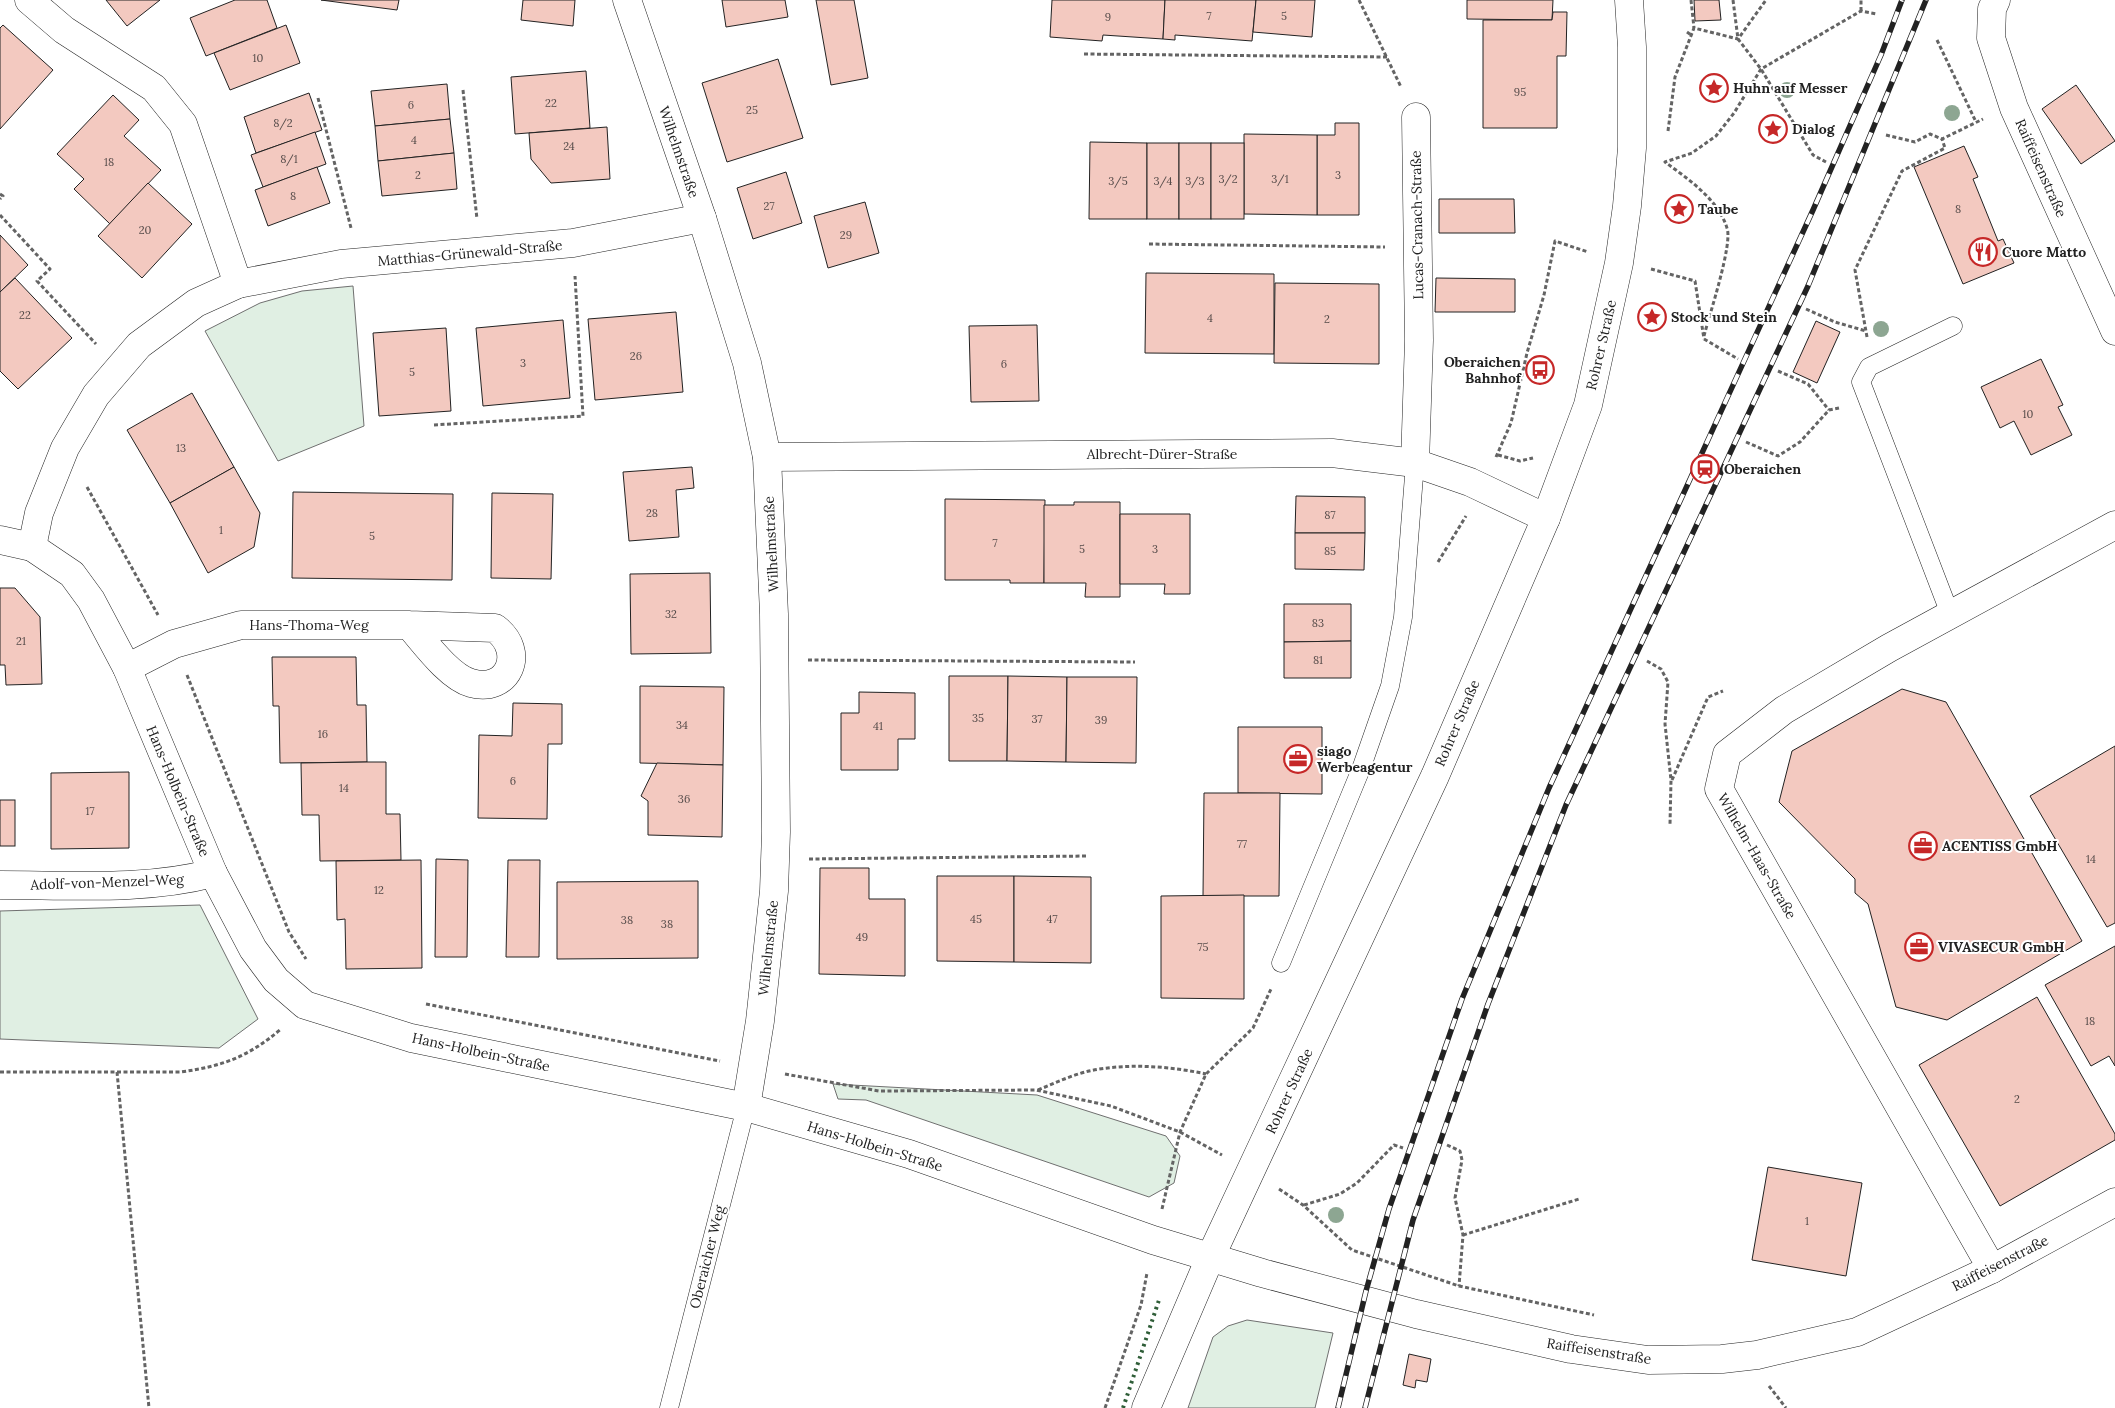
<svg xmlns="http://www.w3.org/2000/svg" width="2115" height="1408" viewBox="0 0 2115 1408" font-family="Lora,serif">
<rect width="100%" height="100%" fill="#fff"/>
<!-- green -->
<g fill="#e0efe3" stroke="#6f6f6f">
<polygon points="353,286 364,426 278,461 205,331 260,303 302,291"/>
<polygon points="200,905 258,1019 219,1048 0,1039 0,911"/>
<polygon points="833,1084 1037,1095 1166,1136 1180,1156 1174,1183 1149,1197 866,1100 838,1099"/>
<polygon points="1247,1320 1333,1333 1315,1408 1188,1408 1213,1337 1228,1326"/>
</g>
<!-- building -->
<g fill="#f3c9c0" stroke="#222">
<polygon points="106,0 160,0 127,26"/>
<polygon points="235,0 267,0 277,28 206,56 190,18"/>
<polygon points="321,0 399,0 397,10"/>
<polygon points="523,0 575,0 573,26 521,20"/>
<polygon points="722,0 785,0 788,17 726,27"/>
<polygon points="816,0 854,0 868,78 831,85"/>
<polygon points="1052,0 1165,0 1163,39 1103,35 1102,41 1050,37"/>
<polygon points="1165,0 1256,0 1252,41 1175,35 1175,40 1163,39"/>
<polygon points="1256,0 1315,0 1312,37 1253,32"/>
<polygon points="1467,0 1553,0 1552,20 1467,19"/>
<polygon points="1694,0 1719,0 1721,20 1695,21"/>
<polygon points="1553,12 1567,12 1566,56 1557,56 1557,128 1483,128 1483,20 1552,20"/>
<polygon points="3,25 53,70 0,129 0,28"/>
<polygon points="286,25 300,63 230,90 214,53"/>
<polygon points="778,59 803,138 727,162 702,83"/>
<polygon points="586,71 590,128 515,134 511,77"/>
<polygon points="447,84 450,119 375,126 371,91"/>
<polygon points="2076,85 2115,141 2081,164 2042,109"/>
<polygon points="309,93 322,130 256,153 244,117"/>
<polygon points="113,95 139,120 124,136 161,170 110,224 74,189 84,179 57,154"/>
<polygon points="450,119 454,153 378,161 375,126"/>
<polygon points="1335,123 1359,123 1359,215 1317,215 1317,135 1335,135"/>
<polygon points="607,127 610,179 551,183 531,159 529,133"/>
<polygon points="315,132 326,164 263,187 251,155"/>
<polygon points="1244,134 1317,135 1317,215 1244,214"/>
<polygon points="1090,142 1147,143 1147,219 1089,219"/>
<rect x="1147" y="143" width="32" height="76"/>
<rect x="1179" y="143" width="32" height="76"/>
<rect x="1211" y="143" width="33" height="76"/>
<polygon points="1964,146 1978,177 1973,179 1998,241 2003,239 2014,263 1963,284 1914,167"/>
<polygon points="454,153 457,189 382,196 378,161"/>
<polygon points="317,167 330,203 268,226 255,190"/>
<polygon points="786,172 802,223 753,239 737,188"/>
<polygon points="148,183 192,224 142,278 98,236"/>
<polygon points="1439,199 1514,199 1515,233 1439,233"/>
<polygon points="865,202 879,253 828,268 814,216"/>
<polygon points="0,235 28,265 0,292"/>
<polygon points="1146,273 1274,274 1274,354 1145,353"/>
<polygon points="15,278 72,338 18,389 0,371 0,292"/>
<polygon points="1436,278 1515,279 1515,312 1435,312"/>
<polygon points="1275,283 1379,284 1379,364 1274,363"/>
<polygon points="676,312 683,392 595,400 588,319"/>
<polygon points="563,320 570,398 483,406 476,328"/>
<polygon points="1816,321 1840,332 1817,383 1793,372"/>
<polygon points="1037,325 1039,401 971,402 969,326"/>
<polygon points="446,328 451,411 379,416 373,333"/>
<polygon points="2041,359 2063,405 2058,407 2072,435 2031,455 2014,421 2000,428 1981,387"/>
<polygon points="192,393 234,467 170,503 127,430"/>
<polygon points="234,467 260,513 254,547 208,573 170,503"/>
<polygon points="692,467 694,488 676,490 679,537 629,541 623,472"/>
<polygon points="293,492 453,494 452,580 292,578"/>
<polygon points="492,493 553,494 551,579 491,578"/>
<polygon points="1296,496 1365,497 1365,533 1295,533"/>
<polygon points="945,499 1045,500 1044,583 1010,583 1010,580 945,580"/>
<polygon points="1074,502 1120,502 1120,597 1085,597 1086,583 1044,583 1044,505 1074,505"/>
<polygon points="1120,514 1190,514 1190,594 1164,594 1165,584 1120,584"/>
<polygon points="1295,533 1365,533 1364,570 1295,569"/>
<polygon points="710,573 711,653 631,654 630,574"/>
<polygon points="0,588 15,588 40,617 42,684 6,685 5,665 0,665"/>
<polygon points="1284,604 1351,604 1351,641 1284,642"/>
<polygon points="1351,641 1351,678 1284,678 1284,642"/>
<polygon points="272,657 356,657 357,705 366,705 367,762 280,763 279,706 273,706"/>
<polygon points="949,676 1008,676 1007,761 949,761"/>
<polygon points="1008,676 1067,677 1066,762 1007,761"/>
<polygon points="1067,677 1137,677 1136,763 1066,762"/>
<polygon points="640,686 724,687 723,765 640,763"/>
<polygon points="1902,689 1946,702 2082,941 1947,1020 1896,1007 1868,904 1855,893 1855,879 1779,802 1792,751"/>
<polygon points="859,692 915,693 915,739 898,739 898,770 841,770 841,713 859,713"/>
<polygon points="513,703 562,704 562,744 548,744 547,819 478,818 479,735 512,736"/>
<polygon points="1238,727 1322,727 1322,794 1238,793"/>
<polygon points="2115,746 2115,923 2107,927 2030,796"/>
<polygon points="367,762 386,762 386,814 400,814 401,860 320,861 319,815 302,815 301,763"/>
<polygon points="657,763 723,765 722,837 648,835 648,801 641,796"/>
<polygon points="129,772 129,848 51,849 51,773"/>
<polygon points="1204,793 1280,793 1279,896 1203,896"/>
<rect x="0" y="800" width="15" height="46"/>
<polygon points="436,859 468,860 467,957 435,957"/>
<polygon points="421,860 422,968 346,969 345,919 337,920 336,861"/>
<polygon points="508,860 540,860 539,957 506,957"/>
<polygon points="820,868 869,868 869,899 905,899 905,976 819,974"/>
<polygon points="937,876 1014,876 1014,962 937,961"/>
<polygon points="1014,876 1091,877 1091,963 1014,962"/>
<polygon points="698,881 698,958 557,959 557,882"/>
<polygon points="1244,895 1244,999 1161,998 1161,896"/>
<polygon points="2115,946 2115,1066 2109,1056 2091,1066 2045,985"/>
<polygon points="2037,997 2115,1134 2115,1140 2000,1206 1919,1065"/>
<polygon points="1768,1167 1862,1183 1846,1276 1752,1260"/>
<polygon points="1409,1354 1431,1359 1427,1382 1416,1380 1415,1388 1403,1385"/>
</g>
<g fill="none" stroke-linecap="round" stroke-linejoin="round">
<defs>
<g id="lane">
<polyline points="1950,614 1861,382 1869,367 1953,326"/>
<polyline points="1281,963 1361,769 1390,686 1403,617 1415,463"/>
<polyline points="669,1408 746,1107"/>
</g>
<g id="street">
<polyline points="29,0 64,30 154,88 183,124 238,284"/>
<polyline points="627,0 702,218 747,363 767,457 774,614 776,832 774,891 760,1021 746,1107"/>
<polyline points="1996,0 1992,9 1991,38 2014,108 2115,331"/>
<polyline points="767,457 1332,453 1415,463 1470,482 1546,518"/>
<polyline points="1415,463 1419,340 1416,117"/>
<polyline points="0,540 32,547 72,574 91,600 127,668 213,873 253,949 276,980 305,1005 411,1038 746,1107 909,1154 1153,1240 1262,1273 1416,1314 1571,1349 1648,1360 1722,1359 1757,1355 1857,1332 1992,1269 2115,1202"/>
<polyline points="32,547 39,513 65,448 96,395 139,345 196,303 238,284 341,264 573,243 702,218"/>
<path d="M127 668 174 644 241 625H409L495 628C527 652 508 694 471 683 449 677 424 642 409 625"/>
<path d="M0 885C70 885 145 891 213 873"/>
<polyline points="1992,1269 1719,789 1727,754 1784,710 1889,648 2115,525"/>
<polyline points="1146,1408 1210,1258 1435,776 1546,518 1588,405 1619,263 1627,206 1632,148 1632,47 1629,0"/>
</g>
</defs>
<!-- lane casing -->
<use href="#lane" stroke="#222" stroke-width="19"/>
<!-- street casing -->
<use href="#street" stroke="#222" stroke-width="29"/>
<!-- path -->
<g stroke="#646464" stroke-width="3" stroke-dasharray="4 2.5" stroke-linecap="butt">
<polyline points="1359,0 1401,87"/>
<polyline points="1691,0 1694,28"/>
<polyline points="1733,0 1738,39 1761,69 1813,155 1826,162"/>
<polyline points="1861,11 1861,0"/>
<polyline points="1687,32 1691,35"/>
<polyline points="1937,40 1976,122"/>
<polyline points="1084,54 1387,57"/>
<polyline points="463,90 477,219"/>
<polyline points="318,98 351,228"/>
<polyline points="1668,131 1675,77 1694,28 1738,39 1766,0"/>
<polyline points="1886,135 1915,142 1930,134 1942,139 1983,119"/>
<polyline points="0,194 3,196 0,199"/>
<polyline points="0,215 50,269 37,281 96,344"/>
<polyline points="1149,244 1385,247"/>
<polyline points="1651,269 1695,281 1704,339"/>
<polyline points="1806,309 1835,322 1866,331"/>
<path d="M1704 336C1709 316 1733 244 1727 228 1718 199 1688 179 1665 162L1692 153 1716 136 1734 113 1761 69 1861 11 1877 14"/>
<polyline points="1867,337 1855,270 1902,171 1945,148 1942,139"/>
<polyline points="1704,339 1738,359"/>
<polyline points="1778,371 1808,384 1829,410"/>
<polyline points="434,425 583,416 575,276"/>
<polyline points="1746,442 1778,456 1800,442 1829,410 1839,408"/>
<polyline points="1498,455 1520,461 1533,458"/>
<polyline points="1496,457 1511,423 1527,353 1544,295 1555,241 1588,252"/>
<polyline points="87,487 158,615"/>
<polyline points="1438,562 1466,516"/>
<polyline points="808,660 1135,662"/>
<polyline points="1647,661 1661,669 1668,682 1665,724 1671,780 1670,824"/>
<polyline points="187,675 289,932 306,959"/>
<polyline points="1672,780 1708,697 1723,691"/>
<polyline points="809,859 1088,856"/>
<polyline points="426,1004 720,1061"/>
<path d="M0 1072H181C223 1066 248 1057 281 1029"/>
<polyline points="117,1072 149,1408"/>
<polyline points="785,1074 879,1091 1036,1090 1111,1106 1180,1132 1222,1155"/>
<path d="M1038 1090C1055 1083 1072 1075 1089 1071 1126 1063 1169 1066 1206 1074"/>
<polyline points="1447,1145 1460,1151 1462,1160 1455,1198 1463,1235 1459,1286"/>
<polyline points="1279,1189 1303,1205 1352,1250 1459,1286 1594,1315"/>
<polyline points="1304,1205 1340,1194 1357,1183 1394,1145 1403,1148"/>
<polyline points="1162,1209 1180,1132 1206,1074 1253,1028 1271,989"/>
<polyline points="1463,1235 1579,1199"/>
<polyline points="1769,1386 1786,1408"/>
<polyline points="1105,1408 1141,1305 1147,1273"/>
</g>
<!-- lane -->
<use href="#lane" stroke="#fff" stroke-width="18"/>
<!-- street -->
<use href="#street" stroke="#fff" stroke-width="28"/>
<defs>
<g id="rail">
<polyline points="1338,1408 1366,1291 1389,1209 1462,999 1549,788 1813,210 1881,55 1902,0"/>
<polyline points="1365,1408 1413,1220 1488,1004 1566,805 1808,286 1926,0"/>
</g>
</defs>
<!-- rail casing -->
<use href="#rail" stroke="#222" stroke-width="5.5"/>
<!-- rail -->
<use href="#rail" stroke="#fff" stroke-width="4" stroke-dasharray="11" stroke-linecap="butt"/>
<!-- hedge -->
<polyline stroke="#2f5e38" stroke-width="4" stroke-dasharray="2.5 4" stroke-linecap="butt" points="1123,1408 1159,1300"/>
</g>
<!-- trees -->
<g fill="#8da692">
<circle cx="1787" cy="90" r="8"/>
<circle cx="1952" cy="113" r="8"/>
<circle cx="1881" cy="329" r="8"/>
<circle cx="1336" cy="1215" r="8"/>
</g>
<!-- icons -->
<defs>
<symbol id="sight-ring" viewBox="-11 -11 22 22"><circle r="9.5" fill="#fff" stroke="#c62828" stroke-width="1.5"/><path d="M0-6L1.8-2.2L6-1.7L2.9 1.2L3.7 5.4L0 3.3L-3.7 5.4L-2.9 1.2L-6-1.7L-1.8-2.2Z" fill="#c62828"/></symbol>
<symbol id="restaurant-ring" viewBox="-11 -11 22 22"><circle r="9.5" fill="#fff" stroke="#c62828" stroke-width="1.5"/><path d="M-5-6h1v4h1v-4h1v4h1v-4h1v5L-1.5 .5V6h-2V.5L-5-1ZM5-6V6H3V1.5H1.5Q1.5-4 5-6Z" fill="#c62828"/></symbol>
<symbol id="bus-ring" viewBox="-11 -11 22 22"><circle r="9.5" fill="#fff" stroke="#c62828" stroke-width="1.5"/><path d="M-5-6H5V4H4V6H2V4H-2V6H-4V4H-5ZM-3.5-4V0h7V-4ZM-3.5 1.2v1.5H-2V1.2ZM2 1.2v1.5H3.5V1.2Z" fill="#c62828"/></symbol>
<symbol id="station-ring" viewBox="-11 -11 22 22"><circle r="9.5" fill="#fff" stroke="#c62828" stroke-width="1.5"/><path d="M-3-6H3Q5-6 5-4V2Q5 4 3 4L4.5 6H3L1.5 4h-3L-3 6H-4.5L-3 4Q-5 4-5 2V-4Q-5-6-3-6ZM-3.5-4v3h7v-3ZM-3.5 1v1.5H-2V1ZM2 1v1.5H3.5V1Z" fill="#c62828"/></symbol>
<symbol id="office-ring" viewBox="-11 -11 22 22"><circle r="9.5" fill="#fff" stroke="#c62828" stroke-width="1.5"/><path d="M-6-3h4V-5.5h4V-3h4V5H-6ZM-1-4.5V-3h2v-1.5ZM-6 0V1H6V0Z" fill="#c62828"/></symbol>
</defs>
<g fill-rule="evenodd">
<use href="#sight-ring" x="1698" y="72" width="32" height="32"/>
<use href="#sight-ring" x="1757" y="113" width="32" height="32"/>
<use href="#sight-ring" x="1663" y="193" width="32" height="32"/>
<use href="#restaurant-ring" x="1967" y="236" width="32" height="32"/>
<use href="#sight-ring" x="1636" y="301" width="32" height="32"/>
<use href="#bus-ring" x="1524" y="354" width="32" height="32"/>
<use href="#station-ring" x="1689" y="453" width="32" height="32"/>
<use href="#office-ring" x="1282" y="743" width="32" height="32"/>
<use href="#office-ring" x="1907" y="830" width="32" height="32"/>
<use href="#office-ring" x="1903" y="931" width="32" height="32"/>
</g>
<g text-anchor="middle" stroke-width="4" stroke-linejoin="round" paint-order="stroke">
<!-- number labels -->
<g font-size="11" fill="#564c4a">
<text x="1209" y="20">7</text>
<text x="1284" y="20">5</text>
<text x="1108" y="21">9</text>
<text x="258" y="62">10</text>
<text x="1520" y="96">95</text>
<text x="551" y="107">22</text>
<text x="411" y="109">6</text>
<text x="752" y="114">25</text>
<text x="283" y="127">8/2</text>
<text x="414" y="144">4</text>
<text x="569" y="150">24</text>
<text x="289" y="163">8/1</text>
<text x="109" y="166">18</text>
<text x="418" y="179">2</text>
<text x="1338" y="179">3</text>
<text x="1228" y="183">3/2</text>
<text x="1280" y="183">3/1</text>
<text x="1118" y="185">3/5</text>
<text x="1163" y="185">3/4</text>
<text x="1195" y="185">3/3</text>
<text x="293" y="200">8</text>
<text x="769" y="210">27</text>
<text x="1958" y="213">8</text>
<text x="145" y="234">20</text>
<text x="846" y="239">29</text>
<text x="25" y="319">22</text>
<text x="1210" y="322">4</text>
<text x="1327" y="323">2</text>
<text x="636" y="360">26</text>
<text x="523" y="367">3</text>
<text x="1004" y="368">6</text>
<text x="412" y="376">5</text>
<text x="2028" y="418">10</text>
<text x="181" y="452">13</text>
<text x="652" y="517">28</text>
<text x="1330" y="519">87</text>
<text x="221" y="534">1</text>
<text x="372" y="540">5</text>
<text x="995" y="547">7</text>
<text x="1082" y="553">5</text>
<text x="1155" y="553">3</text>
<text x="1330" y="555">85</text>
<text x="671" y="618">32</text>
<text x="1318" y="627">83</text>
<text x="21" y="645">21</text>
<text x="1318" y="664">81</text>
<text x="978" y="722">35</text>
<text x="1037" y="723">37</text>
<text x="1101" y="724">39</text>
<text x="682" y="729">34</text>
<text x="878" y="730">41</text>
<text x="323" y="738">16</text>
<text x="513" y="785">6</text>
<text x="344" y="792">14</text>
<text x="684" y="803">36</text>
<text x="90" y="815">17</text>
<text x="1242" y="848">77</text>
<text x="2091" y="863">14</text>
<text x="379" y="894">12</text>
<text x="976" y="923">45</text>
<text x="1052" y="923">47</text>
<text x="627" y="924">38</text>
<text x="667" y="928">38</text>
<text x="862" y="941">49</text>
<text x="1203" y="951">75</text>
<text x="2090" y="1025">18</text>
<text x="2017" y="1103">2</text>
<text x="1807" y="1225">1</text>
</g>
<!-- poi labels -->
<g font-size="14" font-weight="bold" fill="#222" stroke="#fff" text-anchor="start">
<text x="1733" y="93">Huhn auf Messer</text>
<text x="1792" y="134">Dialog</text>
<text x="1698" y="214">Taube</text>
<text x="2002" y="257">Cuore Matto</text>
<text x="1671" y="322">Stock und Stein</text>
<text x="1521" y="367" text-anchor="end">Oberaichen<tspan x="1521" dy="16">Bahnhof</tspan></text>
<text x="1724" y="474">Oberaichen</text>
<text x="1317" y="756">siago<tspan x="1317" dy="16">Werbeagentur</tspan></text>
<text x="1942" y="851">ACENTISS GmbH</text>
<text x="1938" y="952">VIVASECUR GmbH</text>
</g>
<!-- street labels -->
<g font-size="14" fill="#222" stroke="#fff">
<text transform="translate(679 152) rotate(71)" y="5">Wilhelmstraße</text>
<text transform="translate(2041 168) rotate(66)" y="5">Raiffeisenstraße</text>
<text transform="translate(1417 225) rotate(-91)" y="5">Lucas-Cranach-Straße</text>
<text transform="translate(470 253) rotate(-5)" y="5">Matthias-Grünewald-Straße</text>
<text transform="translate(1601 345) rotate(-77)" y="5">Rohrer Straße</text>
<text x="1162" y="459">Albrecht-Dürer-Straße</text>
<text transform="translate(771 544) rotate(-93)" y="5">Wilhelmstraße</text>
<text x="309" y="630">Hans-Thoma-Weg</text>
<text transform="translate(1457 723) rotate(-67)" y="5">Rohrer Straße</text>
<text transform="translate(178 791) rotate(67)" y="5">Hans-Holbein-Straße</text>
<text transform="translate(1757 856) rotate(60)" y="5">Wilhelm-Haas-Straße</text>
<text transform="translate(107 882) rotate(-2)" y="5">Adolf-von-Menzel-Weg</text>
<text transform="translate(768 948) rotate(-84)" y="5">Wilhelmstraße</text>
<text transform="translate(481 1052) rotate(12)" y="5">Hans-Holbein-Straße</text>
<text transform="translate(1289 1091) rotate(-65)" y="5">Rohrer Straße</text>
<text transform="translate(875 1146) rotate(17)" y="5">Hans-Holbein-Straße</text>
<text transform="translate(707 1257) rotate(-76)" y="5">Oberaicher Weg</text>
<text transform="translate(2000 1263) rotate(-27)" y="5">Raiffeisenstraße</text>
<text transform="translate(1599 1351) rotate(9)" y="5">Raiffeisenstraße</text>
</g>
</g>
</svg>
